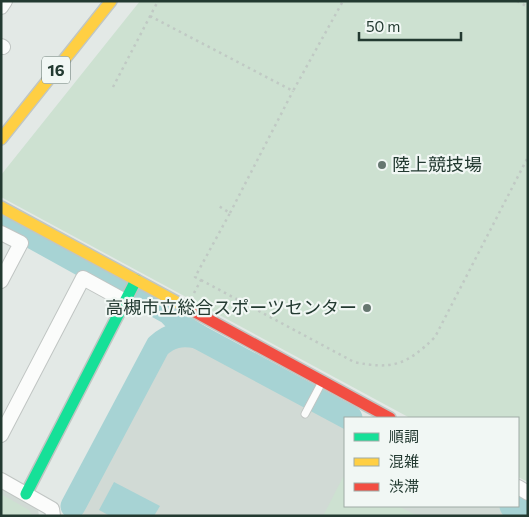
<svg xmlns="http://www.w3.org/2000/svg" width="529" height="517" viewBox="0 0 529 517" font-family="Commissioner,'Noto Sans JP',sans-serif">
<rect width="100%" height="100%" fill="#e3e9e6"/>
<!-- built -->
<g fill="#d1dad5">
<polygon points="174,344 191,344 345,425 345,506 497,506 516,516 82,516 78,514 161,354"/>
<polygon points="1,487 38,509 39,516 1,516"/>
</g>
<!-- green -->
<g fill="#cde1d1">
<polygon points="140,1 528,1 528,482 518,477 518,418 410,418 1,197 1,175"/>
<polygon points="343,477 345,478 345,506 398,506 418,516 323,516"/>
<polygon points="1,494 29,510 32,516 1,516"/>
</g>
<!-- water -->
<polygon fill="#a7d3d4" points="114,482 160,506 154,516 110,516 99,510"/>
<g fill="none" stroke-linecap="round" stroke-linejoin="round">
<!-- river -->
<g stroke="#a7d3d4" stroke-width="25">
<polyline points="1,219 169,312 184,328 197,336"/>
<path d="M73 506 158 346C170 335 181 333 197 336L350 418"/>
<polyline points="512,506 528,514"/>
</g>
<defs>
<polyline id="lane" points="305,414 322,382"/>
<g id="street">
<polyline points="1,7 5,1"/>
<polyline points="1,46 3,47"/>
<polyline points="1,233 21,243 1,281"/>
<polyline points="1,435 83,278 125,301"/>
<polyline points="1,480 52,509 53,516"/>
<polyline points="518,487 528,493"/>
</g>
<polyline id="fast" points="26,494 136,280"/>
<g id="slow">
<polyline points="1,139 111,1"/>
<polyline points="1,207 184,306"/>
</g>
<polyline id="jam" points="184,306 390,418"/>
</defs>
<!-- lane casing -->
<use href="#lane" stroke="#c0c5c3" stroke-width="9"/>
<!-- street casing -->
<use href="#street" stroke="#c0c5c3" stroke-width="16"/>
<!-- fast casing -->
<use href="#fast" stroke="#c0c6c3" stroke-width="14"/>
<!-- slow casing -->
<use href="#slow" stroke="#c0c6c3" stroke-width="14"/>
<!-- jam casing -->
<use href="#jam" stroke="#c0c6c3" stroke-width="14"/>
<!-- path -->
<g stroke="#c0c9c4" stroke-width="2.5" stroke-dasharray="2.5 4" stroke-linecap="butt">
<polyline points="517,1 528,7"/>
<polyline points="150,16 293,91 343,1"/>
<polyline points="113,87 158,1"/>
<polyline points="230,213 293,91"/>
<path d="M201 280 354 362C392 370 407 365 435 337L528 157"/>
<polyline points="194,293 201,280 195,277 230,213 217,205"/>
</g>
<!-- lane -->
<use href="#lane" stroke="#fbfcfb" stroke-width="7"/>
<!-- street -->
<use href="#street" stroke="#fbfcfb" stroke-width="14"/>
<!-- fast -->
<use href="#fast" stroke="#16e098" stroke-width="11"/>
<!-- slow -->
<use href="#slow" stroke="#ffcf43" stroke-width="11"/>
<!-- jam -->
<use href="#jam" stroke="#f24e42" stroke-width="11"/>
</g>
<!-- markers -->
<g fill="#667770" stroke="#f1f7f4" stroke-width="2">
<circle cx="382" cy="165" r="5"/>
<circle cx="367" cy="308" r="5"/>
</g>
<g text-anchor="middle" stroke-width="4.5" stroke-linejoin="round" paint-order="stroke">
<!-- shield labels -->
<rect fill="#f1f7f4" stroke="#61736c" stroke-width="1" x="42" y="56.5" width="28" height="27" rx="4"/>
<g font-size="16" font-weight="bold" fill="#233a31">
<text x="56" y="76">16</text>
</g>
<!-- poi labels -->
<g font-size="18" fill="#233a31" stroke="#f1f7f4" text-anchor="start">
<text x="392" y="171">陸上競技場</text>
<text x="357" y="314" text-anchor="end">高槻市立総合スポーツセンター</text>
</g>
</g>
<!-- border -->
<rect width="529" height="517" fill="none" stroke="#233a31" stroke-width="5"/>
<!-- legend -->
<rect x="344" y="417" width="175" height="90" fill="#f1f7f4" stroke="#9faba6"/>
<rect x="354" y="433" width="25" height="8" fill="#16e098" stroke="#9faba6"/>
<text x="389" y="442" font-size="15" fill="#233a31">順調</text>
<rect x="354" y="458" width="25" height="8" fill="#ffcf43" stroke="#9faba6"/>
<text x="389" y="467" font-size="15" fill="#233a31">混雑</text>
<rect x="354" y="483" width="25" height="8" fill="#f24e42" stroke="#9faba6"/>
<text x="389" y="492" font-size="15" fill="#233a31">渋滞</text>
<!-- scale -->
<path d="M359 32v8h102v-8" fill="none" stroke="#233a31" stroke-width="2.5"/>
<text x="366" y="32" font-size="15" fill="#233a31" stroke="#f1f7f4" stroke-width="4" paint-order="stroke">50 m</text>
</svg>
